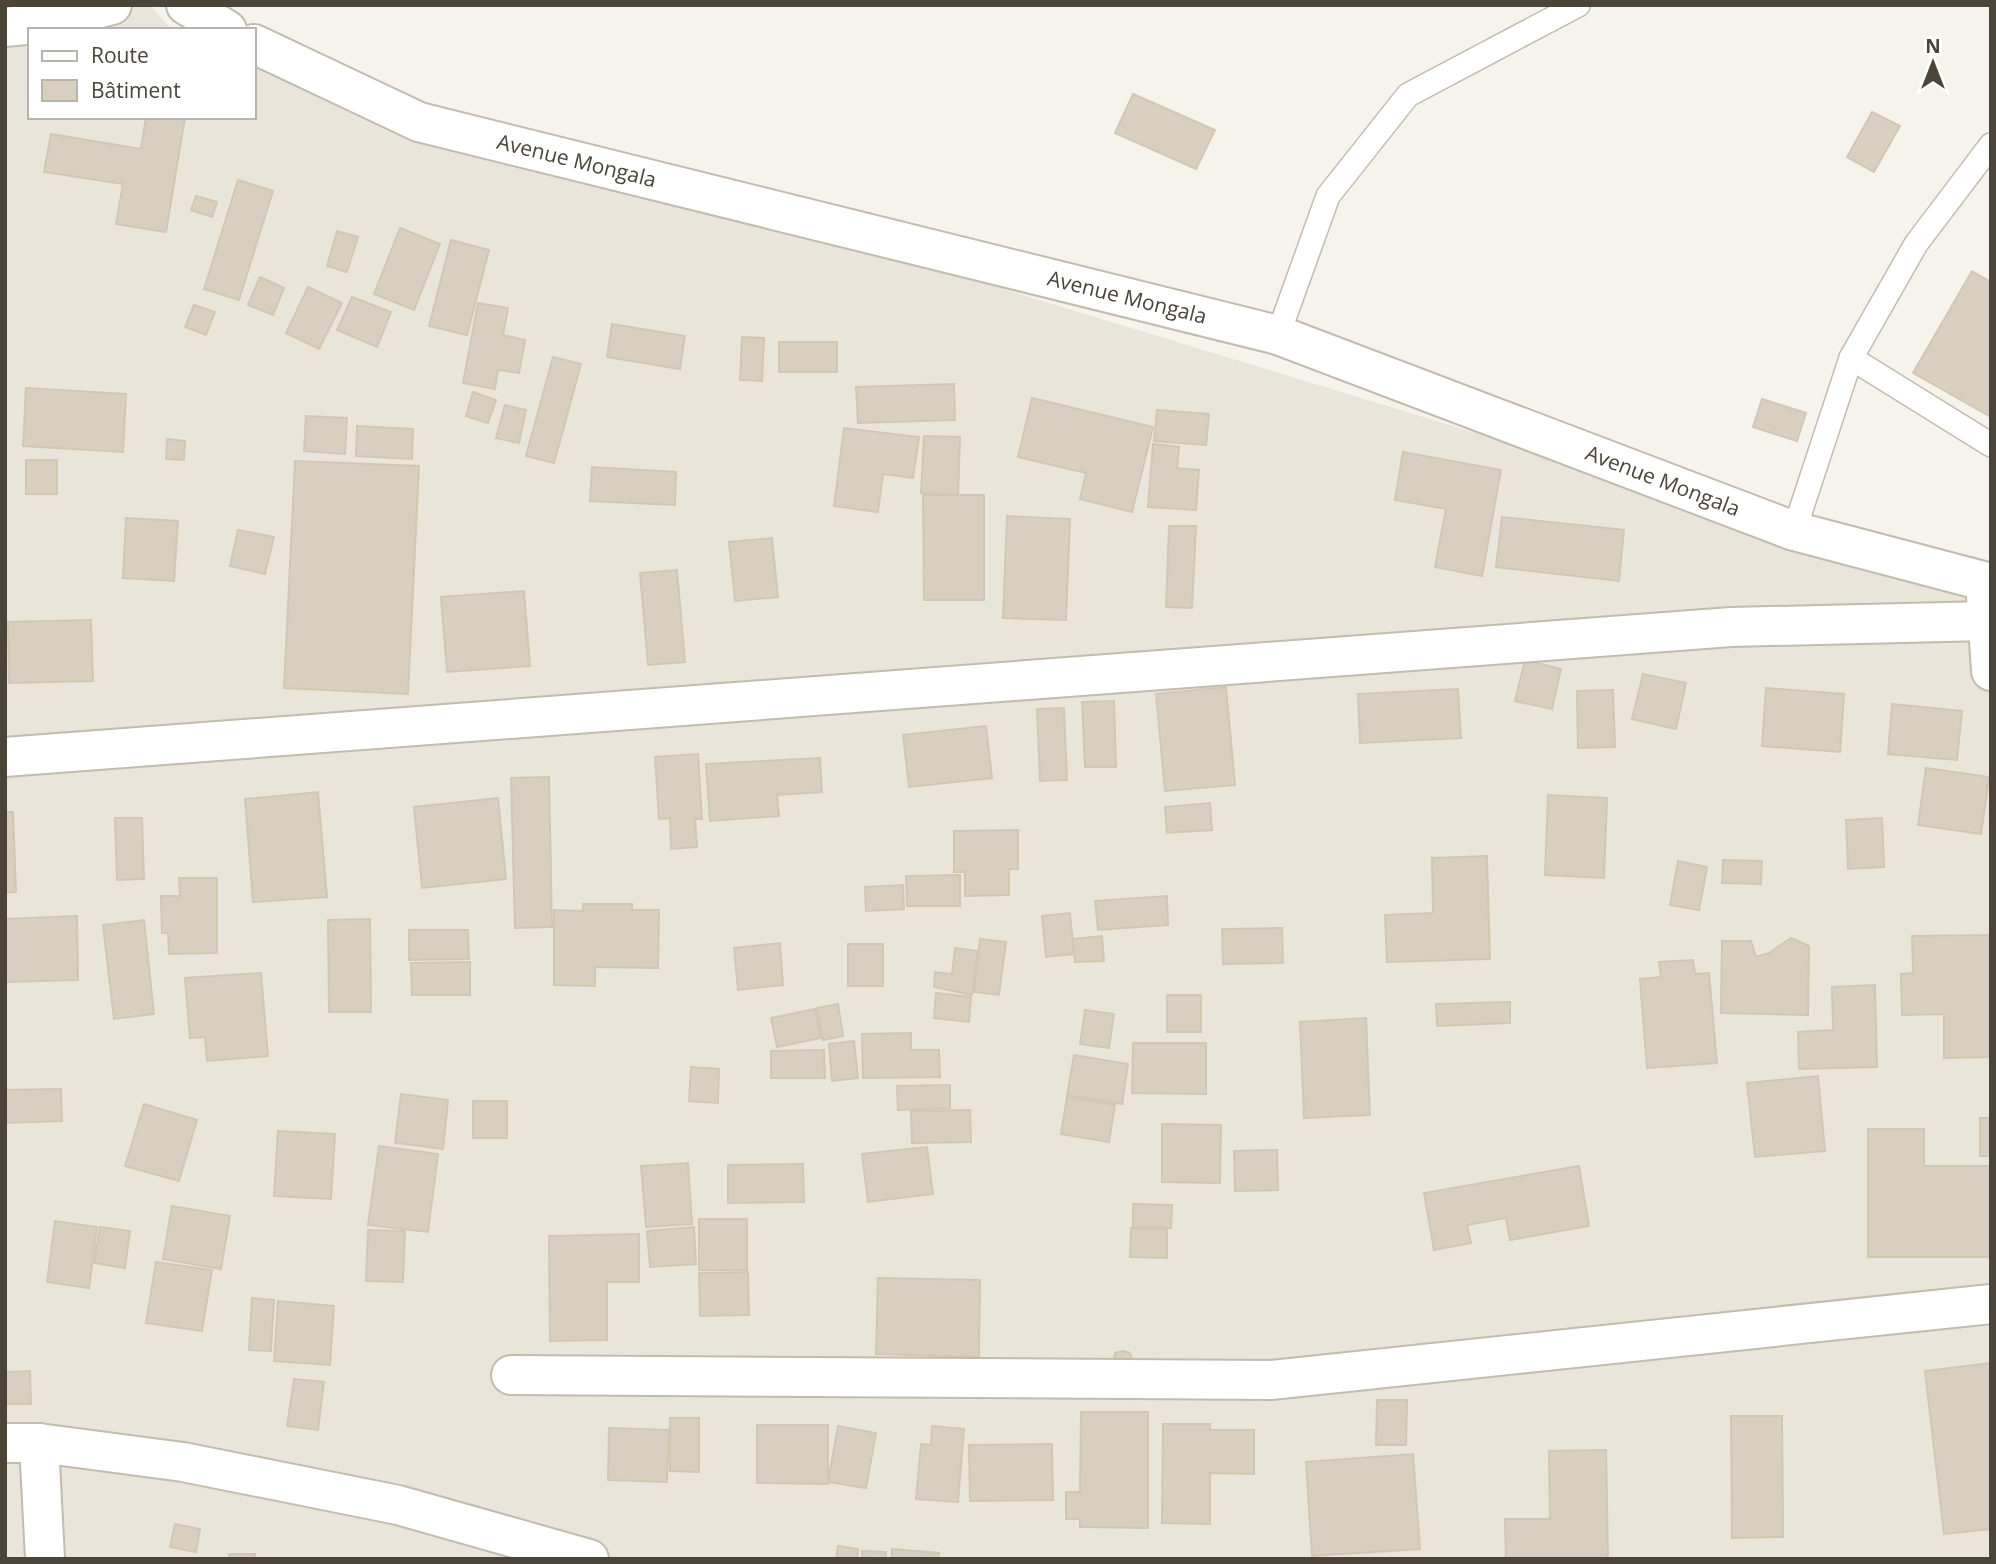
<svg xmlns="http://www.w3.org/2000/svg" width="1996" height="1564" viewBox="0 0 1996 1564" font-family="'Open Sans',sans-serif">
<rect width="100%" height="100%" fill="#f6f3ec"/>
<!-- residential -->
<polygon fill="#eae5da" points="5,5 150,5 172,30 30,30 30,117 254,117 254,61 1716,506 1991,566 1991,1559 5,1559"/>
<!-- building -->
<g fill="#d8cfc1" stroke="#d3c7b4" stroke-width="2">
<polygon points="1133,94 1215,130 1196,169 1115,133"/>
<polygon points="1872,112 1900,126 1874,172 1847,157"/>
<polygon points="146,117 185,117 166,232 116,224 123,184 44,172 51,134 141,149"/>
<polygon points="238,180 273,191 239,300 204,289"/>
<polygon points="196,196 217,202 212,217 191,210"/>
<polygon points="400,228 440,244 414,310 374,294"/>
<polygon points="337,231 358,237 347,272 327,266"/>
<polygon points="451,240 489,250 467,335 429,326"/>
<polygon points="1972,271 1989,281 1991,278 1991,417 1913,373"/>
<polygon points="260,277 284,288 273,315 248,305"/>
<polygon points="308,287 342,303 319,349 286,333"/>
<polygon points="352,297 391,312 377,347 337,330"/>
<polygon points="478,303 508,308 503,335 525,340 519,373 498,370 495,389 463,383"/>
<polygon points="194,305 215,312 206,335 185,327"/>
<polygon points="612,324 685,336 680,369 607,357"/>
<polygon points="742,337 764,338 762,381 740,380"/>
<rect x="779" y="342" width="58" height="30"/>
<polygon points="553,357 581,364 554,463 526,456"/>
<polygon points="954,384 955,420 858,423 856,387"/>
<polygon points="26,388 126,394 123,452 23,446"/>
<polygon points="473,392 496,400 488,423 466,416"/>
<polygon points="1032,398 1153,427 1132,512 1080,499 1086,473 1018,457"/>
<polygon points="1762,399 1806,413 1797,441 1753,427"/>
<polygon points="505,405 526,410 519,443 496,438"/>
<polygon points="1157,410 1209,414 1206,445 1154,441"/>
<polygon points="306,416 347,418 345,454 304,451"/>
<polygon points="357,426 413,429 412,459 356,456"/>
<polygon points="844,428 919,437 913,478 883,474 878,512 834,506"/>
<polygon points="924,436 960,437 958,495 921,493"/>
<polygon points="167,439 185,441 184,460 166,459"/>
<polygon points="1153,444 1179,447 1177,468 1199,470 1196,510 1148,507"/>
<polygon points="1403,452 1501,470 1482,576 1435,567 1446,509 1395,500"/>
<rect x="26" y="460" width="31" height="34"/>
<polygon points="295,461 419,466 408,694 284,688"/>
<polygon points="592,467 676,472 675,505 590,501"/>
<polygon points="923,495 984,495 984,600 924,600"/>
<polygon points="1007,516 1070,519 1066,620 1003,618"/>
<polygon points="1502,517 1624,530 1619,581 1496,567"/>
<polygon points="126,518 178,521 174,581 123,578"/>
<polygon points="1169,526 1196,526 1192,608 1166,607"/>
<polygon points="238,530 274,537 265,574 230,566"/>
<polygon points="772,538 778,597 735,601 729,542"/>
<polygon points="677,570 685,662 648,665 640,573"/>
<polygon points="524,591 530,666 447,672 441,597"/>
<polygon points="91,620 93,681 9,683 8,622"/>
<polygon points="1525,660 1561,669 1552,709 1515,701"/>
<polygon points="1643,674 1686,683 1676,729 1632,719"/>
<polygon points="1226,687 1235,785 1165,791 1156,694"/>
<polygon points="1766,688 1844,694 1840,752 1762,746"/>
<polygon points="1458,689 1461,738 1360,743 1358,694"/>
<polygon points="1613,690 1615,747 1578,748 1577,691"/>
<polygon points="1114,701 1116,767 1085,767 1082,702"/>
<polygon points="1892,704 1962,711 1957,760 1888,754"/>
<polygon points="1064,708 1067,780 1040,781 1037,709"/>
<polygon points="986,726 992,778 909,787 903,735"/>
<polygon points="698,754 702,819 695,819 697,847 671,849 670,818 659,819 655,757"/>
<polygon points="820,758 822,792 777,795 779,816 710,821 706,764"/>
<polygon points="1926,768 1989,777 1981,834 1918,825"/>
<polygon points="549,777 552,927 515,928 511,778"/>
<polygon points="318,792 327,897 253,902 245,799"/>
<polygon points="1548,795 1607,798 1604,878 1545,875"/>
<polygon points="498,798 506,879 422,888 414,807"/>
<polygon points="1210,803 1212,830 1167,833 1165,807"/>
<polygon points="5,812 13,812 16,892 5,893"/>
<polygon points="115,818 142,818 144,879 117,880"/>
<polygon points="1882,818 1884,867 1848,869 1846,820"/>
<polygon points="1018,830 1018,869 1009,869 1009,895 965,896 965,872 954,872 954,831"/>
<polygon points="1487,856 1490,959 1387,962 1385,915 1433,913 1432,858"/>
<polygon points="1723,860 1762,861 1761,884 1722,883"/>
<polygon points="1678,861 1707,867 1699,910 1670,905"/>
<polygon points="960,875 960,906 907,906 906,876"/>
<polygon points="179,878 217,878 217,953 169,954 168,933 162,933 161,896 180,896"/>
<polygon points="903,885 904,909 866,911 865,887"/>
<polygon points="1167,896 1168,925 1098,930 1095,901"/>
<polygon points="583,904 632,904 632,910 659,910 658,968 595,967 595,986 554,985 554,910 583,911"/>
<polygon points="1070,913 1074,954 1046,957 1042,916"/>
<polygon points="77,916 78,980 5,982 5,919"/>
<polygon points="370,919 371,1012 329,1012 328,920"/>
<polygon points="144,920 154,1014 114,1019 103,925"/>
<polygon points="1282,928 1283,963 1223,964 1222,929"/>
<polygon points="409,930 468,930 469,959 409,960"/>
<polygon points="1991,935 1991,1057 1944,1058 1944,1014 1902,1015 1901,974 1913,973 1912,936"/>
<polygon points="1102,936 1104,961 1075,962 1073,939"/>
<polygon points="1791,938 1809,946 1808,1015 1721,1013 1722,941 1751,941 1756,957 1769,953"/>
<polygon points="980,939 1006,942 999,995 974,992"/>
<polygon points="780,943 783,985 738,990 734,948"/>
<rect x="848" y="944" width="35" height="42"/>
<polygon points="955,948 978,951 972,995 934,987 935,972 952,974"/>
<polygon points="1693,960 1695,974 1709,973 1717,1063 1647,1068 1640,979 1661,977 1659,962"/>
<polygon points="470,962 470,995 412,995 411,963"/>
<polygon points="261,973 268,1056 207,1061 205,1037 190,1038 185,978"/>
<polygon points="1875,985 1877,1067 1799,1069 1798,1032 1833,1030 1832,987"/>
<polygon points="936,993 971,997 969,1022 934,1018"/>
<rect x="1167" y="995" width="34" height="37"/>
<polygon points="1510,1002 1510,1023 1437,1026 1436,1004"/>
<polygon points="838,1004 843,1036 823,1040 817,1008"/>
<polygon points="815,1009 821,1038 777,1047 771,1018"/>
<polygon points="1085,1010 1114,1014 1109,1048 1080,1044"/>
<polygon points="1366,1018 1370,1115 1304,1118 1300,1022"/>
<polygon points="911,1033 911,1050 939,1050 940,1077 863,1078 862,1034"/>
<polygon points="854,1041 858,1078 832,1081 829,1044"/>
<polygon points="1133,1043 1206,1043 1206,1094 1132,1093"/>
<polygon points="824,1050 825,1078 771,1078 771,1051"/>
<polygon points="1074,1055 1128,1064 1122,1104 1067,1095"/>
<polygon points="691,1067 719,1069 718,1103 689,1101"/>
<polygon points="1818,1076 1825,1151 1755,1157 1747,1083"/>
<polygon points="950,1085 950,1108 898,1110 897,1086"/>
<polygon points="61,1089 62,1121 5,1123 5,1090"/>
<polygon points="401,1094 448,1100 443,1149 395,1143"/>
<polygon points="1067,1097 1115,1105 1109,1142 1061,1134"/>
<rect x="473" y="1101" width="34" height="37"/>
<polygon points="144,1104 197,1120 179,1181 125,1166"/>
<polygon points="970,1110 971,1142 912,1143 911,1111"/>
<rect x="1980" y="1118" width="11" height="38"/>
<polygon points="1162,1124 1221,1125 1220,1183 1162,1182"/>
<polygon points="1868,1129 1924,1129 1924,1166 1991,1166 1991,1257 1868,1257"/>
<polygon points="278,1131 335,1134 331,1199 274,1196"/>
<polygon points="379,1146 438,1154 428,1232 368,1225"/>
<polygon points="927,1147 933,1194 868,1202 862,1154"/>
<polygon points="1277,1150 1278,1190 1235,1191 1234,1151"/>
<polygon points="688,1163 692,1224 646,1227 641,1166"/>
<polygon points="803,1164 804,1202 728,1203 728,1165"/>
<polygon points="1579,1166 1589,1226 1510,1240 1506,1218 1467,1225 1471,1243 1434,1250 1424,1193"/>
<polygon points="1133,1204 1172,1205 1171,1228 1133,1227"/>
<polygon points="172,1206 230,1216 221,1269 163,1259"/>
<rect x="699" y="1219" width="48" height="51"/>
<polygon points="55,1221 97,1227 89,1288 47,1282"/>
<polygon points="100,1227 130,1231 125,1268 94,1263"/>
<polygon points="694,1227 696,1264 650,1267 647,1231"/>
<polygon points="1131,1228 1167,1229 1167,1258 1130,1257"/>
<polygon points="368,1230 405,1231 403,1282 366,1281"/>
<polygon points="639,1234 639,1282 607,1282 607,1340 550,1341 549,1236"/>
<polygon points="156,1262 212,1270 202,1331 146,1323"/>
<polygon points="748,1272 749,1315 700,1316 699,1273"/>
<polygon points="878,1278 980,1280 979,1357 876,1354"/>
<polygon points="252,1298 274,1300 271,1351 249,1350"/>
<polygon points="278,1301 334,1306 330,1365 274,1361"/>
<polygon points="1123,1351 1130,1353 1133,1361 1113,1361 1115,1353"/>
<polygon points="1991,1363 1991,1529 1944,1534 1925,1371"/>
<polygon points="30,1371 31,1404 5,1404 5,1372"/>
<polygon points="294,1379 324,1382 318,1430 287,1426"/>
<polygon points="1377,1400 1407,1400 1406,1445 1376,1445"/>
<polygon points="1081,1412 1148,1412 1148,1528 1080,1527 1080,1519 1066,1519 1066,1492 1080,1492"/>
<polygon points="1731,1416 1782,1416 1783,1537 1732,1538"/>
<polygon points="670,1418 699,1418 699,1472 670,1471"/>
<polygon points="1163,1424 1210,1424 1210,1430 1254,1430 1254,1474 1210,1473 1210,1524 1162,1523"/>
<polygon points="757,1425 828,1425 828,1484 757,1483"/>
<polygon points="838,1426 876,1433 866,1488 828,1482"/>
<polygon points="932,1426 964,1429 958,1502 916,1499 921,1444 931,1445"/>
<polygon points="609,1428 669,1430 667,1482 608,1480"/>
<polygon points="1052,1444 1053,1500 970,1501 969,1445"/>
<polygon points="1606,1450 1608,1559 1506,1559 1505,1519 1550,1519 1549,1451"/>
<polygon points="1413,1454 1420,1549 1312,1556 1306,1462"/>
<polygon points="175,1524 200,1529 196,1552 170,1547"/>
<polygon points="838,1546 858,1549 857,1559 836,1559"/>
<polygon points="892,1549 939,1553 938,1559 892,1559"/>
<polygon points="862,1551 886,1552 885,1559 862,1559"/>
<rect x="229" y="1554" width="26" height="5"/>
</g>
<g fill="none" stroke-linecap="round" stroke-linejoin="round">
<defs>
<g id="service">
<polyline points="1278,335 1328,196 1408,95 1578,5"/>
<polyline points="1851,358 1991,445"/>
<polyline points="1794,531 1851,358 1916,244 1991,145"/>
</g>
<g id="minor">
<polyline points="5,27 36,24 112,5"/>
<polyline points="1986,597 1991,671"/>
<polyline points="5,757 1731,627 1987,621"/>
<polyline points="511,1375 1271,1380 1991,1304"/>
<polyline points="5,1443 39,1443 183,1462 398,1505 589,1559"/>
<polyline points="39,1443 45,1559"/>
</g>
<g id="tertiary">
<polyline points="186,5 227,30"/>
<path id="s1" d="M254 44 419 122 1278 335 1794 531 1991 583"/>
</g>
</defs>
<!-- service casing -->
<use href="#service" stroke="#c2bbae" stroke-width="26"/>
<!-- minor casing -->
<use href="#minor" stroke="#c2bbae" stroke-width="42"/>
<!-- tertiary casing -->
<use href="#tertiary" stroke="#c2bbae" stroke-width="42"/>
<!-- service -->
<use href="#service" stroke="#fff" stroke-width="23"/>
<!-- minor -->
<use href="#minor" stroke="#fff" stroke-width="38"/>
<!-- tertiary -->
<use href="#tertiary" stroke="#fff" stroke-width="38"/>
</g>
<g text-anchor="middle" stroke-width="5" stroke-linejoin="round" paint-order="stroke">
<!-- street labels -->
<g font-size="21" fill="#4b4439" stroke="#fff">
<text dy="7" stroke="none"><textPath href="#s1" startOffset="345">Avenue Mongala</textPath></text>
<text dy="7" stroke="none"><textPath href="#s1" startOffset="912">Avenue Mongala</textPath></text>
<text dy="7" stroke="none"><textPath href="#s1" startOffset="1479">Avenue Mongala</textPath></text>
</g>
</g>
<!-- border -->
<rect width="1996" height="1564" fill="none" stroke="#4b4439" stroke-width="14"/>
<!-- legend -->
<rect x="28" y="28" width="228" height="91" fill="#ffffff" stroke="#b7b4b0" stroke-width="2"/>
<rect x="42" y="51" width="35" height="10" fill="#ffffff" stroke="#b7b4b0" stroke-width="2"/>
<text x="91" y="63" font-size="21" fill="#4b4439">Route</text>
<rect x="42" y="80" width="35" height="21" fill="#d8cfc1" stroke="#b7b4b0" stroke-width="2"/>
<text x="91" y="98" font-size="21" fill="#4b4439">Bâtiment</text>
<!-- north arrow -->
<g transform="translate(1933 63)" stroke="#ffffff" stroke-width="5" paint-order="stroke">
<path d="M0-5L12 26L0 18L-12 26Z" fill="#4b4439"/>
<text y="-10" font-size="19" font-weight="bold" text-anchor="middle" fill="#4b4439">N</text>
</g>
</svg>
